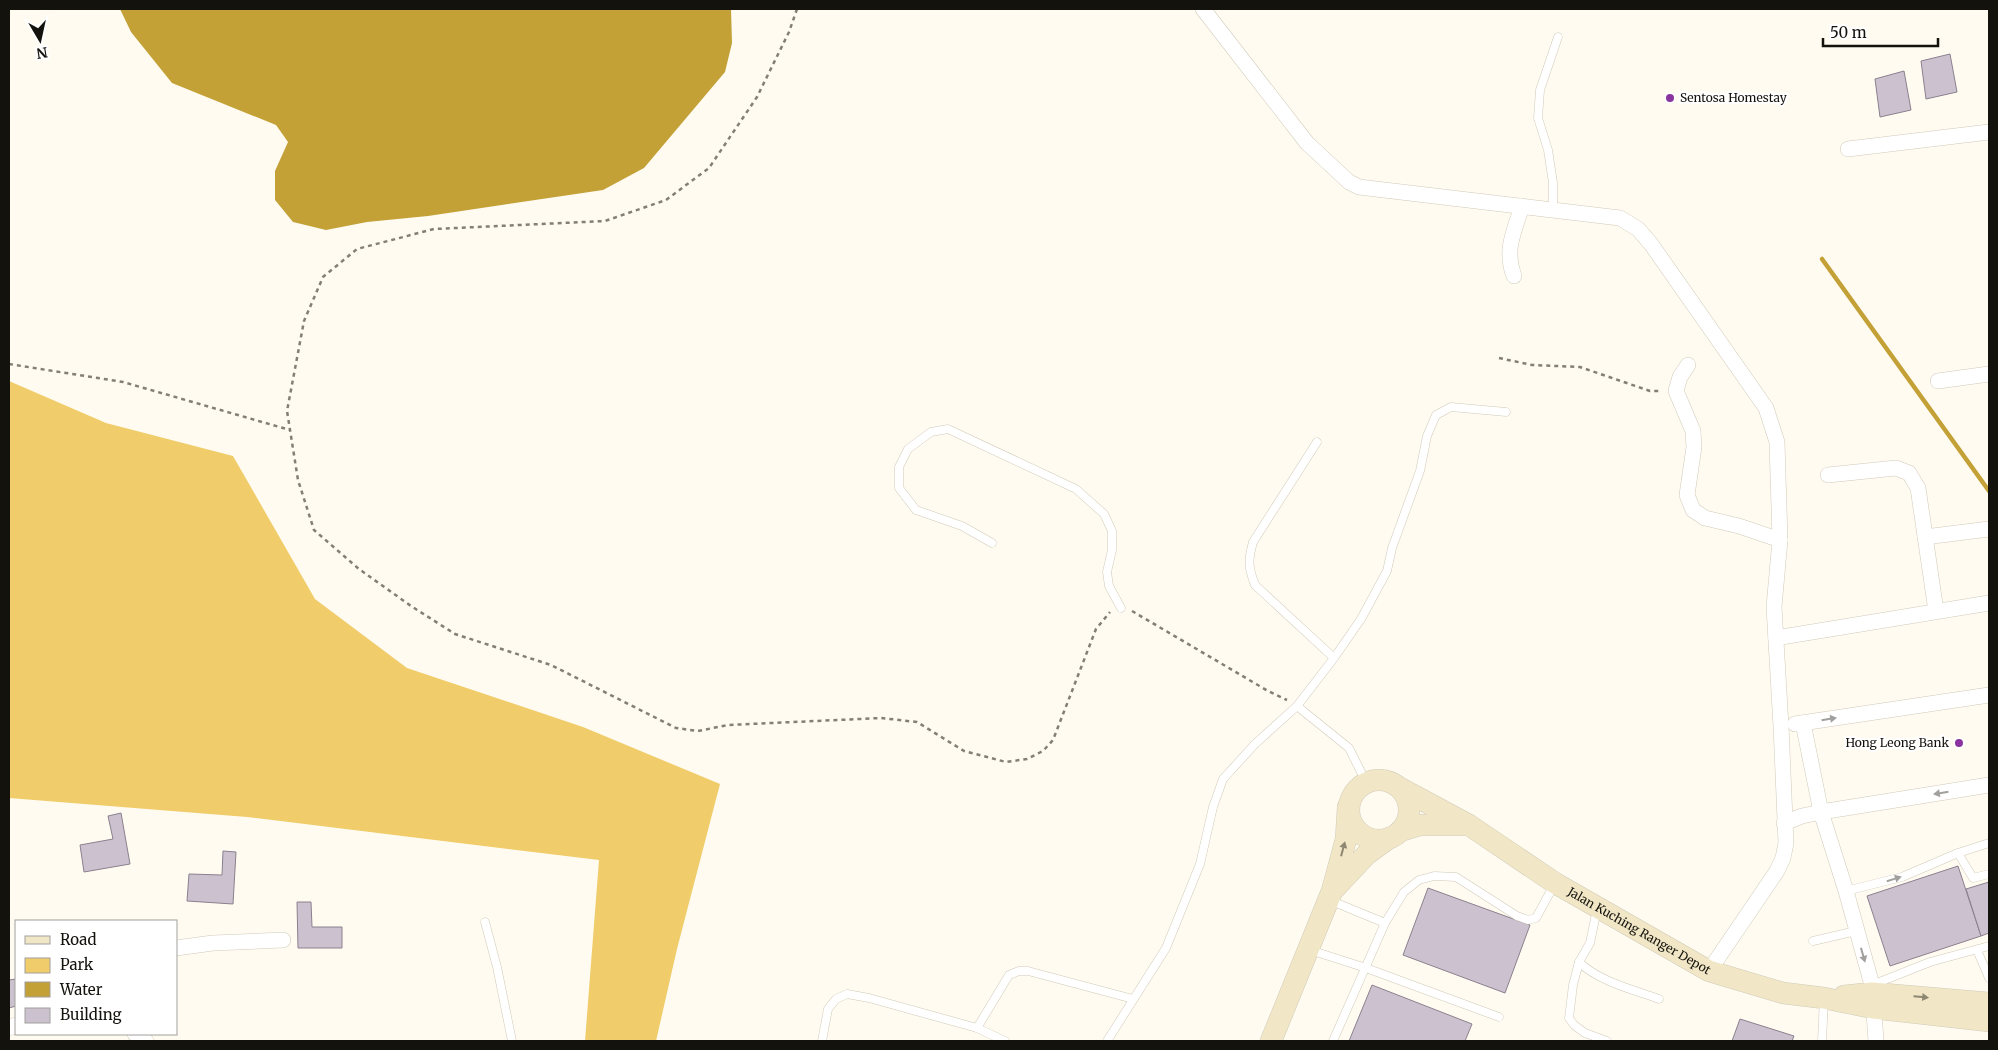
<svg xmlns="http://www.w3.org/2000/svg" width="1998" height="1050" viewBox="0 0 1998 1050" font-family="Merriweather,serif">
<rect width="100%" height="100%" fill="#fffbf0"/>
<!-- green -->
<polygon fill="#f0cd6a" points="9,381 106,423 233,456 315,599 407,668 583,727 720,784 677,949 656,1041 585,1041 599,860 247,817 9,798"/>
<!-- water -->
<polygon fill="#c3a137" points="120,9 731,9 732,43 725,72 644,168 603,190 428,216 367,222 326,230 293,222 275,200 275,171 288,142 276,125 172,83 131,32"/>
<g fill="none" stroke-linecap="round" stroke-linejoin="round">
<!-- stream -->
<polyline stroke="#c3a137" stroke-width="4.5" points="1822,259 1989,491"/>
</g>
<!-- building -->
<g fill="#ccc1cf" stroke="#8b808e">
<polygon points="1950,54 1957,92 1926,99 1921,61"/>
<polygon points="1904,71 1911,110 1880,117 1875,79"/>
<polygon points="121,813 130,864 84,872 80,845 113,839 108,816"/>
<polygon points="223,851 236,852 233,904 187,901 189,874 222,875"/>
<polygon points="1958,866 1981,936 1890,966 1867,896"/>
<polygon points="1989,882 1989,933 1981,936 1966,889"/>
<polygon points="1428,888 1530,925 1505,993 1403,955"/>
<polygon points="297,902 311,902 312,927 342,927 342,948 298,948"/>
<polygon points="16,979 16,1006 9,1008 9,980"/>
<polygon points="1372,985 1472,1024 1465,1041 1349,1041"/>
<polygon points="1740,1019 1794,1036 1792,1041 1732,1041"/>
</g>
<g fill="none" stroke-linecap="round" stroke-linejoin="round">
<defs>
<g id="lane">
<polyline points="1553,211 1553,183 1548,150 1538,118 1540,90 1558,37"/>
<path d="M1317 442 1253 542C1248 560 1248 567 1255 585L1334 658"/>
<polyline points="992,543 962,526 916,510 899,488 899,467 908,449 931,432 948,429 1076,489 1104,514 1112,531 1112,550 1107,572 1109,586 1121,608"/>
<polyline points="1366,782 1349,748 1297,706 1334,658 1361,619 1387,571 1392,548 1420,471 1427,436 1436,415 1451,407 1506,412"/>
<polyline points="1958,853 1973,878 1989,874"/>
<polyline points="1846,891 1902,877 1958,853 1989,843"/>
<polyline points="1329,900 1385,923"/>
<path d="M1597 909 1590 943 1579 962C1598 981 1634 990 1659 999"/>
<polyline points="485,922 497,967 512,1041"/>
<polyline points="1813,941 1856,931"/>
<polyline points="1310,950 1366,968 1499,1017"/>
<polyline points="1977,950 1989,978"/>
<polyline points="1579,962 1573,985 1569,1018 1574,1025 1585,1033 1607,1041"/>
<polyline points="1872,985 1930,962 1989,946"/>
<polyline points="977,1028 1009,975 1019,971 1028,971 1133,999"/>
<polyline points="822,1041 828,1009 836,999 847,994 869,998 977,1028 1005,1041"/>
<polyline points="1107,1041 1166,948 1200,864 1213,807 1223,779 1255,744 1297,706"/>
<polyline points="1333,1041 1385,923 1404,892 1419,880 1434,876 1456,877 1517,916 1528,920 1536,918 1554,885"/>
<polyline points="1822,1041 1824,998"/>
</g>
<g id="street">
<polyline points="1203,9 1307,143 1349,182 1359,187 1620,218 1638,229 1651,244 1766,408 1777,442 1780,540 1774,607 1781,726 1786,843 1783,858 1777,871 1709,971"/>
<polyline points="1848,149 1989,132"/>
<path d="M1514 276C1504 250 1514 232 1522 206"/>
<polyline points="1688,365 1680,377 1676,391 1693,431 1694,447 1687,495 1693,510 1705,518 1739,526 1780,540"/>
<polyline points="1938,381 1989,374"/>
<polyline points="1828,475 1896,468 1909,473 1918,488 1936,611"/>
<polyline points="1925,537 1989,529"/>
<polyline points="1776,638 1989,603"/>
<polyline points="1803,723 1821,812 1846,891 1872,985 1876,1041"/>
<polyline points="1795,724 1989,695"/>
<polyline points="1784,823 1802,816 1821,812 1989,785"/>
<polyline points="176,948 213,943 283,940"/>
<polyline points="9,1028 16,1025"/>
<polyline points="135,1034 146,1041"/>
</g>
<g id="secondary">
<circle cx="1379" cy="810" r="30"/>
<path id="s1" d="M1400 788 1469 825 1555 883 1709 971 1783 993 1824 998 1873 1008 1989 1021"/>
<polyline points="1400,831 1420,825 1466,825"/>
<polyline points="1334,889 1367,854 1389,838"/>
<polyline points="1844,996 1872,993 1989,1003"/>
<polyline points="1271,1041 1332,891 1346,839 1348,807"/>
</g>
</defs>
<!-- lane casing -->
<use href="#lane" stroke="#d0cab9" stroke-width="9"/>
<!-- street casing -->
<use href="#street" stroke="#d0cab9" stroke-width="16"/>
<!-- secondary casing -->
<use href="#secondary" stroke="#d0cab9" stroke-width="22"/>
<!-- path -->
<g stroke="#827f77" stroke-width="2.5" stroke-dasharray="4 4" stroke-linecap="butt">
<polyline points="797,9 789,32 757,97 709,168 666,200 605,221 434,229 357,249 323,277 304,321 287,411 298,480 314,530 359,569 411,606 455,634 551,665 676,728 698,731 728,725 881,718 917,722 964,751 1006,762 1027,759 1043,751 1053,740 1096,629 1110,612"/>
<polyline points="1499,358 1532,365 1580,367 1650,391 1662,391"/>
<polyline points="9,364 123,382 290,430"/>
<polyline points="1132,611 1268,691 1287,700"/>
</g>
<!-- lane -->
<use href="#lane" stroke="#fff" stroke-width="8"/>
<!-- street -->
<use href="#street" stroke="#fff" stroke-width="15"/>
<!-- secondary -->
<use href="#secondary" stroke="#f1e7c7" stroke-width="21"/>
</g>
<!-- one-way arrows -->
<defs><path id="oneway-solid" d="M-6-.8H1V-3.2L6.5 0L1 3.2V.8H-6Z" transform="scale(1.25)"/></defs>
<g fill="#a1a09e">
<use href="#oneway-solid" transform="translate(1829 719) rotate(-9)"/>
<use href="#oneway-solid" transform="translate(1941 793) rotate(171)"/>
<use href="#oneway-solid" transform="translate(1894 879) rotate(-17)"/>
<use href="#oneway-solid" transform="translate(1863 955) rotate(74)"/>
</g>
<g fill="#8e8773">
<use href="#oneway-solid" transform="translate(1343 849) rotate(-75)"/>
<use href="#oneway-solid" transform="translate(1921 997) rotate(5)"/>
</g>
<!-- markers -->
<g fill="#8a34a2" stroke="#fff" stroke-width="2">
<circle cx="1670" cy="98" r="5"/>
<circle cx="1959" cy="743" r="5"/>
</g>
<g text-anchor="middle" stroke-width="4.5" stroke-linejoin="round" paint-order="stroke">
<!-- poi labels -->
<g font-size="12" fill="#14120c" stroke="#fff" text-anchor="start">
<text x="1680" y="102">Sentosa Homestay</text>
<text x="1949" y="747" text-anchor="end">Hong Leong Bank</text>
</g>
<!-- street labels -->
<g font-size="12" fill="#14120c" stroke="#fff">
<text dy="4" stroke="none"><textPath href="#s1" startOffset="279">Jalan Kuching Ranger Depot</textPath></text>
</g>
</g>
<!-- border -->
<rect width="1998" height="1050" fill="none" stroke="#14120c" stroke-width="20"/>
<!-- legend -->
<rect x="15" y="920" width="162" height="115" fill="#ffffff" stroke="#a1a09e"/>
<rect x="25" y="936" width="25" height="8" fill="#f1e7c7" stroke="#a1a09e"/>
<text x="60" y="945" font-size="15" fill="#14120c">Road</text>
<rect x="25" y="958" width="25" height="15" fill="#f0cd6a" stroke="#a1a09e"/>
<text x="60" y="970" font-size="15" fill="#14120c">Park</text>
<rect x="25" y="982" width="25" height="15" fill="#c3a137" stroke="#a1a09e"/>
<text x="60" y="995" font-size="15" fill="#14120c">Water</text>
<rect x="25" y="1008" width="25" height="15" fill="#ccc1cf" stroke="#a1a09e"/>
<text x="60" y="1020" font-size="15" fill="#14120c">Building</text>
<!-- north arrow -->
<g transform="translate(40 40) rotate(171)" stroke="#ffffff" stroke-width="4" paint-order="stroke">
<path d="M0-4L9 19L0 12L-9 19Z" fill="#14120c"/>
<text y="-8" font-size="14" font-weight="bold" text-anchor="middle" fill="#14120c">N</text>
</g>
<!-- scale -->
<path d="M1823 38v8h115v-8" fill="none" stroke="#14120c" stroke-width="2.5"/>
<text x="1830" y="38" font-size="15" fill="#14120c" stroke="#ffffff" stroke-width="4" paint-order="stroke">50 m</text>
</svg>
